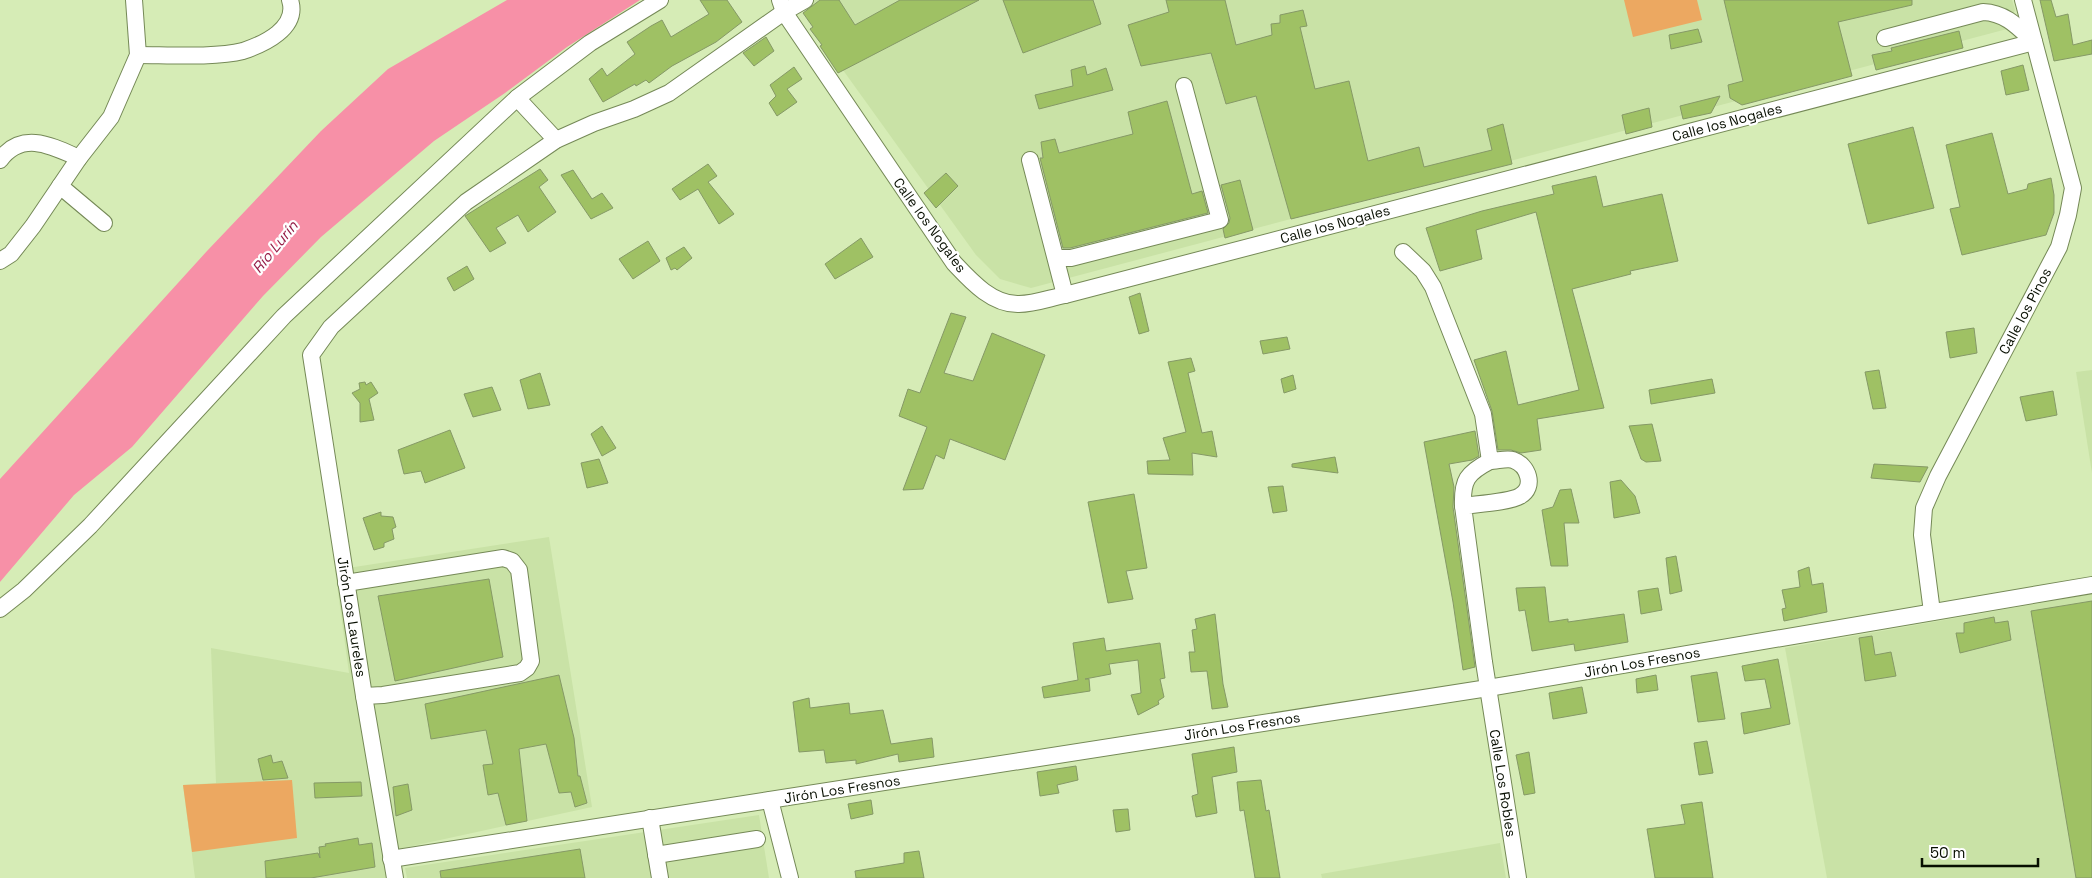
<svg xmlns="http://www.w3.org/2000/svg" width="2092" height="878" viewBox="0 0 2092 878" font-family="'Space Grotesk',sans-serif">
<rect width="100%" height="100%" fill="#d6ecb6"/>
<!-- built -->
<g fill="#c9e2a6">
<polygon points="804,0 2012,0 2015,10 2007,29 1031,288 1000,279 976,255 807,20"/>
<polygon points="2092,370 2092,473 2076,372"/>
<polygon points="549,537 592,807 385,852 389,878 195,878 183,785 216,783 211,648 349,673 335,570"/>
<polygon points="2092,594 2092,878 1827,878 1785,648"/>
<polygon points="759,815 769,878 407,878 405,868"/>
<polygon points="1500,843 1506,878 1322,878 1321,874"/>
</g>
<!-- green -->
<g fill="#eca861">
<polygon points="1624,0 1697,0 1702,20 1633,37"/>
<polygon points="292,780 297,838 192,852 183,785"/>
</g>
<!-- water -->
<polygon fill="#f790a7" points="507,0 640,0 567,47 505,93 434,141 321,237 263,296 132,447 74,495 0,582 0,479 207,251 321,131 388,69"/>
<!-- building -->
<g fill="#9fc164" stroke="#859966">
<polygon points="700,0 727,0 742,22 716,42 672,66 649,83 646,80 636,86 635,84 603,102 589,79 602,68 607,76 635,54 627,42 651,26 662,20 671,37 709,14"/>
<polygon points="820,0 839,0 855,25 900,0 979,0 838,73 820,46 822,45 810,29 813,27 803,13"/>
<polygon points="1003,0 1093,0 1101,24 1023,53"/>
<polygon points="1166,0 1225,0 1236,45 1272,35 1271,24 1280,23 1280,15 1303,10 1307,26 1300,27 1315,89 1349,81 1368,161 1419,147 1424,167 1492,150 1487,129 1503,124 1512,164 1291,219 1256,96 1226,104 1211,53 1141,66 1128,25 1169,12"/>
<polygon points="1724,0 1912,0 1912,5 1838,22 1852,76 1742,105 1730,98 1728,85 1743,81"/>
<polygon points="2040,0 2051,0 2056,17 2068,14 2073,45 2092,40 2092,54 2054,61"/>
<polygon points="1698,29 1702,42 1671,49 1669,35"/>
<polygon points="1959,31 1963,48 1876,70 1872,55 1892,51 1891,48"/>
<polygon points="766,37 774,51 754,66 743,53"/>
<polygon points="2023,65 2029,90 2006,95 2001,71"/>
<polygon points="1085,66 1087,75 1106,68 1113,90 1039,109 1035,95 1073,86 1071,70"/>
<polygon points="794,67 802,79 787,89 797,102 777,116 769,103 776,96 770,85"/>
<polygon points="1720,96 1711,113 1683,119 1680,106"/>
<polygon points="1167,101 1192,194 1202,191 1208,213 1070,248 1063,248 1040,158 1043,158 1041,142 1055,139 1059,153 1133,134 1128,112"/>
<polygon points="1649,108 1652,127 1626,134 1622,115"/>
<polygon points="1913,127 1934,208 1868,224 1848,144"/>
<polygon points="1992,133 2008,194 2027,189 2028,184 2051,178 2054,195 2054,213 2046,235 1962,255 1950,209 1960,207 1946,145"/>
<polygon points="708,164 717,176 708,182 734,214 719,224 698,189 680,200 672,189"/>
<polygon points="540,169 548,180 539,187 556,212 528,232 518,215 496,228 506,243 490,252 465,216"/>
<polygon points="573,170 592,199 602,193 613,208 591,219 561,175"/>
<polygon points="946,173 958,186 936,208 924,193"/>
<polygon points="1596,176 1603,207 1662,194 1678,261 1630,271 1631,274 1572,289 1604,408 1537,419 1541,450 1521,453 1511,450 1498,450 1492,411 1474,360 1506,351 1518,405 1579,390 1536,212 1476,230 1482,259 1440,271 1426,228 1482,211 1554,194 1552,186"/>
<polygon points="1240,180 1253,230 1225,238 1223,229 1229,223 1230,218 1221,185"/>
<polygon points="861,238 873,257 835,279 825,264"/>
<polygon points="648,241 660,261 633,279 619,259"/>
<polygon points="684,247 692,258 677,270 675,268 671,270 666,258"/>
<polygon points="467,266 474,279 454,291 447,278"/>
<polygon points="1140,293 1149,331 1139,334 1129,297"/>
<polygon points="951,313 966,317 944,373 973,381 992,333 1045,355 1005,460 950,439 944,459 936,455 923,489 903,490 927,427 899,416 908,389 920,393"/>
<polygon points="1974,328 1977,353 1950,358 1946,332"/>
<polygon points="1287,337 1290,349 1263,354 1260,341"/>
<polygon points="1191,358 1195,371 1188,373 1202,433 1212,431 1217,457 1192,453 1193,475 1148,474 1147,461 1170,460 1163,438 1186,432 1168,362"/>
<polygon points="1879,370 1886,408 1873,409 1865,372"/>
<polygon points="540,373 550,405 528,409 520,380"/>
<polygon points="1293,375 1296,389 1284,393 1281,379"/>
<polygon points="1712,379 1715,393 1651,404 1649,390"/>
<polygon points="365,382 366,385 371,382 378,393 369,399 374,420 360,422 360,403 352,393 360,389 359,383"/>
<polygon points="492,387 501,410 473,417 464,394"/>
<polygon points="2053,391 2057,415 2026,421 2020,397"/>
<polygon points="1652,424 1661,461 1646,462 1641,459 1629,426"/>
<polygon points="602,426 616,448 602,456 591,434"/>
<polygon points="450,430 465,468 425,483 421,471 404,474 398,450"/>
<polygon points="1475,431 1479,456 1472,460 1449,464 1454,487 1453,507 1475,667 1463,670 1453,602 1424,442"/>
<polygon points="1335,457 1338,473 1292,467 1292,464"/>
<polygon points="599,459 608,483 587,488 581,463"/>
<polygon points="1874,464 1928,467 1920,482 1871,478"/>
<polygon points="1621,480 1635,496 1640,513 1614,518 1610,482"/>
<polygon points="1283,486 1287,511 1273,513 1268,487"/>
<polygon points="1571,489 1579,523 1564,523 1568,566 1551,566 1542,510 1553,507 1560,490"/>
<polygon points="1134,494 1147,568 1126,571 1133,599 1108,603 1088,502"/>
<polygon points="381,512 381,516 393,517 396,527 392,529 394,539 384,543 384,547 374,550 363,518"/>
<polygon points="1676,556 1682,591 1670,594 1666,558"/>
<polygon points="1809,567 1812,585 1823,583 1827,612 1784,621 1782,609 1786,608 1782,590 1800,587 1798,571"/>
<polygon points="489,579 503,657 395,681 378,596"/>
<polygon points="1545,587 1549,622 1568,619 1568,622 1624,614 1628,642 1575,651 1574,644 1532,651 1525,610 1519,611 1516,588"/>
<polygon points="1658,588 1662,610 1641,614 1638,591"/>
<polygon points="2092,601 2092,878 2076,878 2031,611"/>
<polygon points="1215,614 1223,684 1228,707 1212,709 1207,671 1191,672 1189,652 1195,652 1192,630 1197,629 1195,619"/>
<polygon points="1994,617 1995,623 2008,621 2011,640 1960,653 1956,633 1964,633 1964,623"/>
<polygon points="1872,636 1875,655 1891,652 1896,676 1865,681 1859,638"/>
<polygon points="1104,638 1106,651 1160,643 1165,678 1160,679 1164,697 1158,701 1159,704 1138,715 1131,695 1141,693 1138,660 1109,664 1111,674 1085,679 1089,679 1090,691 1044,698 1042,687 1078,680 1073,643"/>
<polygon points="1778,659 1790,724 1744,734 1741,713 1771,708 1765,679 1745,681 1742,666"/>
<polygon points="1717,672 1725,719 1698,722 1691,676"/>
<polygon points="559,675 574,738 578,776 580,776 587,803 575,807 571,792 559,793 546,744 519,749 527,821 506,825 498,793 488,795 483,765 493,764 486,730 431,739 425,704"/>
<polygon points="1656,675 1658,690 1637,693 1636,679"/>
<polygon points="1582,687 1587,713 1553,719 1549,693"/>
<polygon points="809,698 810,708 849,703 850,714 883,710 891,744 932,738 934,757 899,762 898,754 856,764 856,760 826,763 824,750 799,752 793,702"/>
<polygon points="1707,741 1713,773 1699,775 1694,743"/>
<polygon points="1234,747 1237,772 1212,777 1217,813 1196,817 1192,796 1198,794 1192,754"/>
<polygon points="1529,752 1535,793 1524,795 1516,755"/>
<polygon points="271,755 273,763 282,761 288,778 263,780 258,759"/>
<polygon points="1076,766 1078,780 1057,785 1059,793 1040,796 1037,772"/>
<polygon points="1261,780 1266,811 1269,810 1280,878 1255,878 1244,810 1240,811 1237,782"/>
<polygon points="361,782 362,796 315,798 314,783"/>
<polygon points="408,784 412,810 396,816 393,787"/>
<polygon points="871,800 873,814 851,819 848,804"/>
<polygon points="1702,802 1713,878 1655,878 1647,829 1685,824 1681,805"/>
<polygon points="1128,809 1130,830 1116,832 1113,810"/>
<polygon points="358,838 359,845 372,843 375,867 311,878 266,878 265,861 318,853 320,858 319,847 326,846 325,844"/>
<polygon points="580,849 585,878 441,878 440,871"/>
<polygon points="919,851 924,878 856,878 855,871 904,863 904,853"/>
</g>
<g fill="none" stroke-linecap="round" stroke-linejoin="round">
<defs>
<g id="minor">
<path d="M780 0 784 12 954 263C970 280 992 305 1019 304 1034 304 1050 298 1065 295L2034 42"/>
<path d="M1885 38 1983 12C2006 13 2018 27 2034 42"/>
<path d="M138 55C167 55 216 58 243 51 264 44 299 28 290 0"/>
<polyline points="517,98 556,140"/>
<path d="M0 160C22 130 52 146 79 158"/>
<polyline points="1030,160 1065,295"/>
<polyline points="60,186 104,223"/>
<path d="M1403 252 1423 271 1433 287 1483 414 1490 461C1497 461 1507 458 1513 460 1528 465 1536 487 1520 496 1510 502 1477 504 1463 506L1484 662 1518 878"/>
<polyline points="1056,258 1071,258 1220,220 1184,86"/>
<polyline points="0,261 11,254 33,226 79,158 111,117 138,55 134,0"/>
<path d="M1463 506C1462 480 1467 473 1490 461"/>
<polyline points="346,583 503,558 512,561 519,570 531,661 527,668 520,673 383,695 364,696"/>
<polyline points="0,609 24,590 90,526 284,316 517,98 590,43 660,0"/>
<polyline points="1932,612 1922,535 1924,508 1938,476 2059,247 2068,215 2073,188 2023,0"/>
<polyline points="770,800 790,878"/>
<polyline points="650,818 660,878"/>
<polyline points="656,855 757,839"/>
<polyline points="391,859 1488,688 2092,585"/>
<polyline points="395,878 364,696 311,355 331,327 466,202 556,140 594,123 634,109 669,93 784,12 805,0"/>
</g>
</defs>
<!-- minor casing -->
<use href="#minor" stroke="#758957" stroke-width="18"/>
<!-- minor -->
<use href="#minor" stroke="#fff" stroke-width="16"/>
</g>
<g text-anchor="middle" stroke-width="4.5" stroke-linejoin="round" paint-order="stroke">
<!-- street labels -->
<g font-size="14" fill="#070e00" stroke="#fff">
<text transform="translate(1727 122) rotate(-15)" y="5">Calle los Nogales</text>
<text transform="translate(1335 224) rotate(-15)" y="5">Calle los Nogales</text>
<text transform="translate(930 225) rotate(54)" y="5">Calle los Nogales</text>
<text transform="translate(2025 311) rotate(-62)" y="5">Calle los Pinos</text>
<text transform="translate(352 617) rotate(81)" y="5">Jirón Los Laureles</text>
<text transform="translate(1642 662) rotate(-10)" y="5">Jirón Los Fresnos</text>
<text transform="translate(1242 726) rotate(-9)" y="5">Jirón Los Fresnos</text>
<text transform="translate(1503 783) rotate(81)" y="5">Calle Los Robles</text>
<text transform="translate(842 789) rotate(-9)" y="5">Jirón Los Fresnos</text>
</g>
<!-- water labels -->
<g font-size="15" font-style="italic" fill="#961f48" stroke="#fff">
<text transform="translate(275 247) rotate(-51)" y="5">Río Lurín</text>
</g>
</g>
<!-- scale -->
<path d="M1922 858v8h116v-8" fill="none" stroke="#070e00" stroke-width="2.5"/>
<text x="1930" y="858" font-size="15" fill="#070e00" stroke="#ffffff" stroke-width="4" paint-order="stroke">50 m</text>
</svg>
